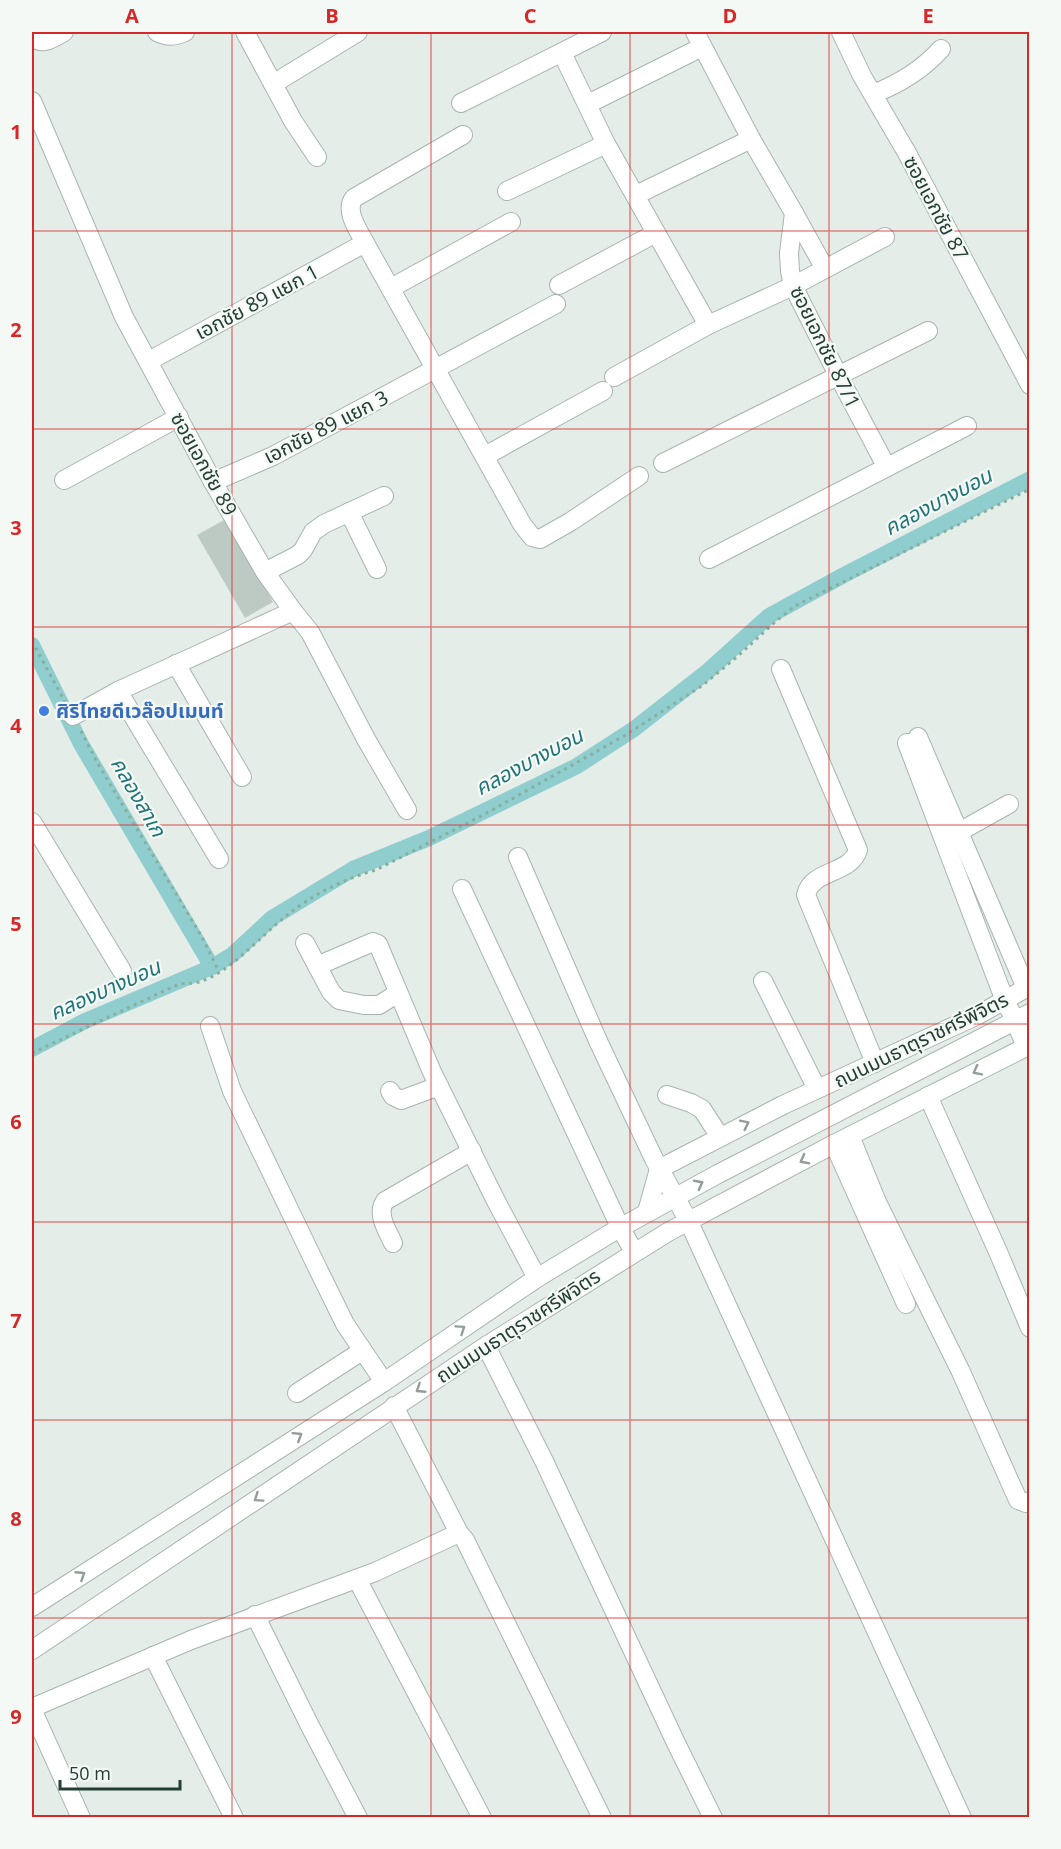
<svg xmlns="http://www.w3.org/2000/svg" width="1061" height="1849" viewBox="0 0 1061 1849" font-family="'Open Sans','Noto Sans Thai',sans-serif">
<rect width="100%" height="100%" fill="#e4ede8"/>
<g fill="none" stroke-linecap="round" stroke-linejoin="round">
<!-- canal -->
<g stroke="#8fcdcf" stroke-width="16">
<polyline points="32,645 81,744 212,967"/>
<polyline points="32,1049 85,1021 212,967 232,955 272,918 353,869 429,838 577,766 634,729 708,671 769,616 842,576 1030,479"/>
</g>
</g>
<!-- building -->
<polygon fill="#bccac3" points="226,519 273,602 245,618 197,535"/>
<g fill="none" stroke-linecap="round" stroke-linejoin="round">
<defs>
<g id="minor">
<path d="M157 32C167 37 174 37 185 32"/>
<polyline points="245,32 293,121 317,157"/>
<polyline points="695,32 751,139 794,213 789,253 790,271 793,286 838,375 886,466"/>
<polyline points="841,32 862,76 907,153 1030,385"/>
<path d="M32 33C39 49 53 38 64 32"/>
<polyline points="562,53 606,144 708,325"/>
<polyline points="273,84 358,32"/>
<path d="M873 94C899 84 922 70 941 49"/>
<polyline points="32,101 124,317 213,482 265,572 293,611 310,632 366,739 407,810"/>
<polyline points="461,103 602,32"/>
<polyline points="588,104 702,47"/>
<path d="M463 135 354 198C344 211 359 231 365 243L522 524 532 537 540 539 570 522 639 476"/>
<polyline points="507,191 606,144"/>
<polyline points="636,195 751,139"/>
<polyline points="794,213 825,269"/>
<polyline points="559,285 656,233"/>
<polyline points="391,288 511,222"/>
<polyline points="149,361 365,243"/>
<polyline points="614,377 708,325 793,286 885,237"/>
<polyline points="485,456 603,391"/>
<polyline points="663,463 928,331"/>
<polyline points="64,480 179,417"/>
<polyline points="213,482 273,456 556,304"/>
<polyline points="349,512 377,569"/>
<polyline points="709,559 967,426"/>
<polyline points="265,572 298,555 303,550 313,532 324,524 384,496"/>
<polyline points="176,664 242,777"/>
<path d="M781 669 858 850C850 875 812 869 806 895L875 1063"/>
<polyline points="118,691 219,859"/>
<polyline points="73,716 118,691 293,611"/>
<polyline points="918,737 1026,988"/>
<polyline points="907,743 1005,1001 1015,1020 1026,1047"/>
<polyline points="32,822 122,971"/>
<polyline points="959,832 1009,804"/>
<polyline points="518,857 599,1043 654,1159 688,1220 962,1818"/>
<polyline points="462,889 620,1227 634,1252"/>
<polyline points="305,943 331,992 339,1000 364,1005 379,1005 398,993"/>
<polyline points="317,966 373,942 378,944 432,1072 495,1199 537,1278"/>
<polyline points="763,981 817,1089"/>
<polyline points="210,1026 232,1091 316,1265 345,1324 384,1382"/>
<polyline points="390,1091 393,1096 401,1100 439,1086"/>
<polyline points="667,1095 691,1103 702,1109 720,1137"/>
<polyline points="928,1096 999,1254 1030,1328"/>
<polyline points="850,1136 877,1202 961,1372 1018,1500 1026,1503 1030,1501"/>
<polyline points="834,1144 906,1304"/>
<polyline points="647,1212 659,1169 783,1105 978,1015 1030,986"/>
<path d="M393 1243C387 1230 376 1214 385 1201L472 1151"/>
<polyline points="486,1346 544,1461 676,1743 713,1818"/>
<polyline points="297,1393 362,1351"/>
<polyline points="459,1533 465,1540 602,1818"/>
<polyline points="357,1579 482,1818"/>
<polyline points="32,1607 384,1382 537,1278 616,1230 718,1174 1030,1013"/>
<polyline points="255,1615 310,1726 358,1818"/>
<polyline points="32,1650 486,1346 668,1232 834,1144 1030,1045"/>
<polyline points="153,1656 234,1818"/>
<polyline points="32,1708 191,1640 375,1572 459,1533 394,1406"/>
<polyline points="32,1709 81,1818"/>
</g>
</defs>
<!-- minor casing -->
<use href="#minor" stroke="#a7b5ae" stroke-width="20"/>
<!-- path -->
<g stroke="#86af9d" stroke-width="3" stroke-dasharray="3 4.5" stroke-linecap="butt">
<polyline points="32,641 65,702"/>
<polyline points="81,731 98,764 202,937 219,972"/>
<path d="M32 1053 179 984C187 983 195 984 202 981 231 971 262 935 286 916 312 895 343 879 376 870L485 814 624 736 703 685 738 656 775 622 795 606 1030 489"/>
</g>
<!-- minor -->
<use href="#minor" stroke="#fff" stroke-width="18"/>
</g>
<!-- one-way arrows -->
<defs><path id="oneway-chevron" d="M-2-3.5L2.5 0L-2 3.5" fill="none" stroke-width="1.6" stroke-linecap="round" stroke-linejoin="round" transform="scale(1.5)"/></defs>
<g stroke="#929e9a">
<use href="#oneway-chevron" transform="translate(977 1071) rotate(153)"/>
<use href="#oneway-chevron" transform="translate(745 1124) rotate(-26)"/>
<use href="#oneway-chevron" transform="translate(804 1160) rotate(152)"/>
<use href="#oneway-chevron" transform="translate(699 1184) rotate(-28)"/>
<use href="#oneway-chevron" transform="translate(461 1329) rotate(-34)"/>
<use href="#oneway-chevron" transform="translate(420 1389) rotate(147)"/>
<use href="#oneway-chevron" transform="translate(298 1436) rotate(-32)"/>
<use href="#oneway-chevron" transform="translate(258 1498) rotate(146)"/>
<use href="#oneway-chevron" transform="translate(81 1575) rotate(-33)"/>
</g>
<!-- grid -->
<path fill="none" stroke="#d62828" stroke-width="1.5" stroke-opacity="0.55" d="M232 32V1818M431 32V1818M630 32V1818M829 32V1818M32 231H1030M32 429H1030M32 627H1030M32 825H1030M32 1024H1030M32 1222H1030M32 1420H1030M32 1618H1030"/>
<!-- markers -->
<circle fill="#3f7fe0" stroke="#f4f9f6" stroke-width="2" cx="44" cy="711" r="6"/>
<g text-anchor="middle" stroke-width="4.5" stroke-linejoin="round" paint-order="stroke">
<!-- street labels -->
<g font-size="20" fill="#243e34" stroke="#f4f9f6">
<text transform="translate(936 208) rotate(62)" y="7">ซอยเอกชัย 87</text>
<text transform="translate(257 302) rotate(-28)" y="7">เอกชัย 89 แยก 1</text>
<text transform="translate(825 347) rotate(64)" y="7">ซอยเอกชัย 87/1</text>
<text transform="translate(326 427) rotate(-27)" y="7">เอกชัย 89 แยก 3</text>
<text transform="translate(204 464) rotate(61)" y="7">ซอยเอกชัย 89</text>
<text transform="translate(921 1040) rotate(-26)" y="7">ถนนมนธาตุราชศรีพิจิตร</text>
<text transform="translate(518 1326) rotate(-33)" y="7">ถนนมนธาตุราชศรีพิจิตร</text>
</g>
<!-- shop labels -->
<g font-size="20" font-weight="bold" fill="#366cbe" stroke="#f4f9f6" text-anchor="start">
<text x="56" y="718">ศิริไทยดีเวล๊อปเมนท์</text>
</g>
<!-- water labels -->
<g font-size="21" font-style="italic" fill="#207477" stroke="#f4f9f6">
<text transform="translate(938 502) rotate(-28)" y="7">คลองบางบอน</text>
<text transform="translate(529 762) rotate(-28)" y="7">คลองบางบอน</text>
<text transform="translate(138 797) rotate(60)" y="7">คลองสาเก</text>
<text transform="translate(105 990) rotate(-24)" y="7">คลองบางบอน</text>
</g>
</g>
<!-- border -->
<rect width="1061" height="1849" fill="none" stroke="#f4f9f6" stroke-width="66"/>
<!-- scale -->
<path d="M60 1780v9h120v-9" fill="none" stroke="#243e34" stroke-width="3"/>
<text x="69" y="1780" font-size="18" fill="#243e34" stroke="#f4f9f6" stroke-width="4.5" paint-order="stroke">50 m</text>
<rect x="33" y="33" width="995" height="1783" fill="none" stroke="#d62828" stroke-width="2"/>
<g font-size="20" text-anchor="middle" font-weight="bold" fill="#d62828">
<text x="132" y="23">A</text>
<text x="332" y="23">B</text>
<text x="530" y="23">C</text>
<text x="730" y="23">D</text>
<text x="928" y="23">E</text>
<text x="16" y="139">1</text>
<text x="16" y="337">2</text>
<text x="16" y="535">3</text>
<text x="16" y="733">4</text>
<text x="16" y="931">5</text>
<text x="16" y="1129">6</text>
<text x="16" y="1328">7</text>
<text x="16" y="1526">8</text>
<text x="16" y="1724">9</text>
</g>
</svg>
